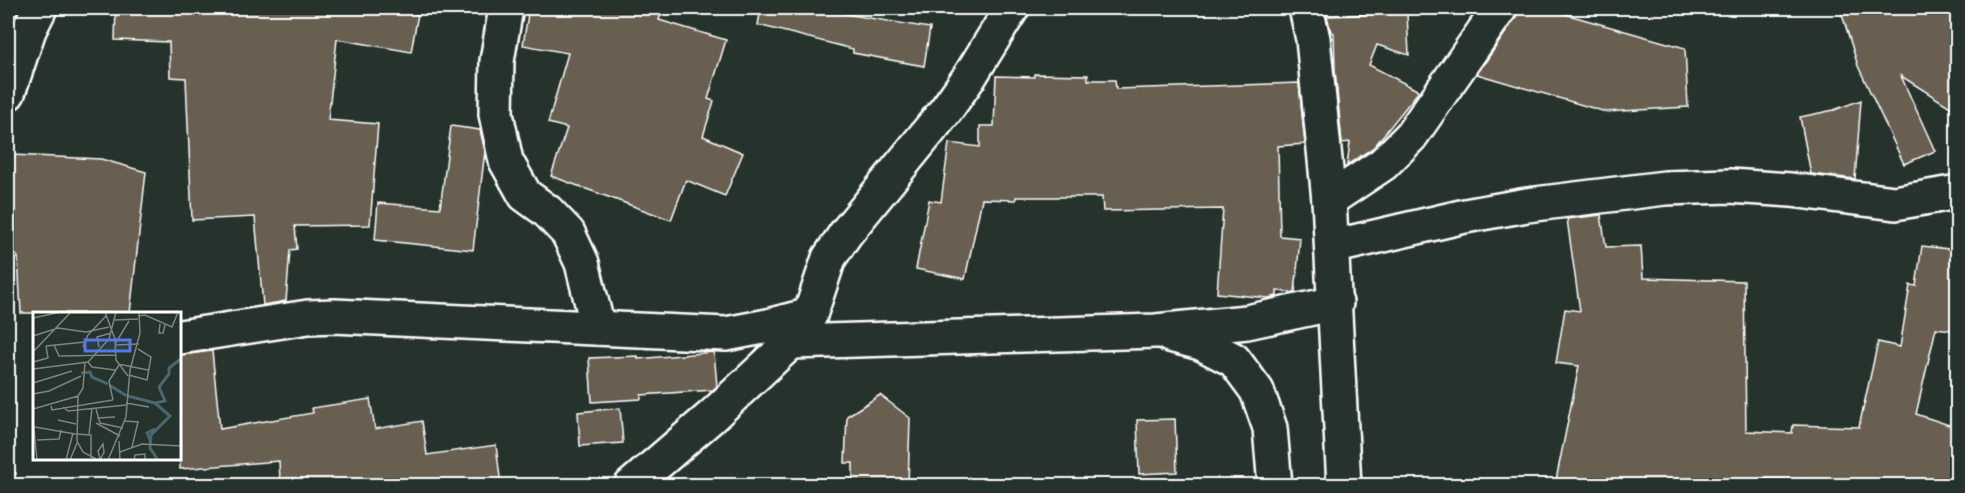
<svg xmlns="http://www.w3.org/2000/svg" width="1965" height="493" viewBox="0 0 1965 493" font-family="'Indie Flower',sans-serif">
<rect width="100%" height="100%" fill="#26332d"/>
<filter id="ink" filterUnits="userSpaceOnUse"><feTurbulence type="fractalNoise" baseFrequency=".0167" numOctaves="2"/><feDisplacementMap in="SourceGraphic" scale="12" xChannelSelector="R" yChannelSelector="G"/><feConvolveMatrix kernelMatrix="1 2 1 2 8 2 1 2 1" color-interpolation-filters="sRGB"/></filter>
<g filter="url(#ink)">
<!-- building -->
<g fill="#675e51" stroke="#fff" stroke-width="1.5">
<polygon points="116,8 375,8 418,14 411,52 337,39 328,120 378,124 370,225 295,226 297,249 290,250 286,301 263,305 255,217 192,220 186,78 170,77 169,42 115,40"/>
<polygon points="529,8 663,8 659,20 726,40 708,99 714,101 703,136 743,153 725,196 686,180 671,220 551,176 567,128 548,123 568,53 523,45"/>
<polygon points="761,8 810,8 930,28 924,66 853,53 853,49 758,25"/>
<polygon points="1518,8 1551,8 1565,14 1685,48 1688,107 1606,112 1477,74 1515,19"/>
<polygon points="1840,8 1958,8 1958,112 1901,76 1935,151 1904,164 1858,66"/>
<polygon points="1407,13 1409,55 1377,45 1369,65 1419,91 1374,147 1347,165 1350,142 1342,143 1335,70 1334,33 1331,32 1327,16"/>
<polygon points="1034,74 1088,75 1088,80 1115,80 1116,89 1299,83 1305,144 1278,146 1280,236 1300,238 1295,293 1277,291 1277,296 1268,298 1217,293 1223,209 1103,211 1102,197 1016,197 1016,200 982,199 965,279 916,269 929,200 941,202 949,143 980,147 980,126 994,126 996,76 1034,77"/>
<polygon points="1861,100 1855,179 1811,174 1800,117 1834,110"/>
<polygon points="451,126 480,130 485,151 473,250 375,240 378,203 440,208"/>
<polygon points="11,155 101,159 146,172 130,313 21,313 18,257 8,257"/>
<polygon points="1601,215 1606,247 1641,246 1643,278 1744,281 1746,431 1792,433 1793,425 1859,427 1878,342 1900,347 1910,285 1916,286 1922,246 1958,250 1958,331 1936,328 1916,414 1958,428 1958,486 1881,486 1881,481 1765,479 1696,480 1695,486 1583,486 1556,480 1579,366 1556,363 1565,309 1580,311 1567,219"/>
<polygon points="212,351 220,429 313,413 312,408 370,399 375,429 422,421 427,455 496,445 501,486 300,486 296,478 280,479 279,461 180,469 180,355"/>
<polygon points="714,352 717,386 713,390 641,395 641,399 592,402 589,358 638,356 638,359"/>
<polygon points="880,395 910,418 908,486 853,486 853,463 845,463 847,416"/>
<polygon points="620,408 623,443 580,446 578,412"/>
<polygon points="1175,419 1177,472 1139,474 1137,420"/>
</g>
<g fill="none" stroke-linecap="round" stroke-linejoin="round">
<defs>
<g id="minor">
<polyline points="506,8 497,61 496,114 506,161 525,195 547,211 568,233 582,263 598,328"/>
<polyline points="1306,8 1313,39 1329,200 1344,486"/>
<polyline points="8,93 29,30 40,8"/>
<polyline points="1329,200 1383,164 1411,136 1500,8"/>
<polyline points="1332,247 1465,216 1527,205 1665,188 1730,186 1791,190 1895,203 1958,192"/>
<polyline points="1170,335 1201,343 1234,360 1257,391 1270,428 1275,486"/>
<polyline points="180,337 308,317 334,316 726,334 768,326 810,315"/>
<polyline points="791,342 1156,331 1247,322 1336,303"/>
<polyline points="631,486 711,417 791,342 810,315 829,258 846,233 946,110 970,76 1012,8"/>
</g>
</defs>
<!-- minor casing -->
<use href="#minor" stroke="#fff" stroke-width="38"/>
<!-- path -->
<polyline stroke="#fff" stroke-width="4" stroke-dasharray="4.5 4.5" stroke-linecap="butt" points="8,464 23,486"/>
<!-- minor -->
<use href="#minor" stroke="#26332d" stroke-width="33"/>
</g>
</g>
<!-- overview -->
<g transform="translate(33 312)">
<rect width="148" height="148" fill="#26332d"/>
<path fill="none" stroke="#4a6870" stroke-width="3" d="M48 61 57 60 59 65 75 72M76 73 94 84M95 84 122 91M118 130 114 121 122 117M125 148 117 136 118 123 137 104 122 91 132 89 126 75 136 62V56L149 46"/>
<path fill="none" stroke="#7d8581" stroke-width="1.5" d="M72 0 82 27 83 48 95 64M105 4 112 3 139 15 145 0M0 6 28 0M82 8 105 7M127 12 126 21H130L132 13M0 24 25 16 53 20 76 15M82 32 96 9M21 33 26 44 83 43M82 33 106 32M13 34 52 30M50 35 55 23 73 4M66 35 64 25 78 21M0 40 38 0M0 50 15 46 13 34M55 50 59 55 82 58M85 52 115 58M0 57 55 50 76 27 83 0M96 63 114 68 118 45 105 37M0 71 39 59M0 82 16 79 48 64M45 84 50 76 52 51M80 88 76 69 86 53M93 91 116 95M18 94 19 98 80 88M30 95 35 99 93 93M0 97 45 84 44 129 50 140 65 148M63 97 67 111 90 116M64 106 82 105M0 107 4 148M25 108 43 112M92 109 105 110 99 135M63 111 87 124M2 115 42 122M42 122 58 123V146M56 122 59 97M4 128 26 127 28 118M86 129 87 148M87 140 109 132 149 134M33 148 40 121M37 148 44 131M67 148 71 140 70 132 65 139 67 147M75 148 93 105 97 58 107 21 106 0M101 148 102 143 112 142V148"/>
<path fill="#567ae2" fill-opacity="0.15" stroke="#567ae2" stroke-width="3" d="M52 28H97V39H52Z"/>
<rect width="148" height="148" fill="none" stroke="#fff" stroke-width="3"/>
</g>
<!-- margin -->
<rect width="1965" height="493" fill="none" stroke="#26332d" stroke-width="30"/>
<rect x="15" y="15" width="1935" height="463" fill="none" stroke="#fff" stroke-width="2" filter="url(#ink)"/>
</svg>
